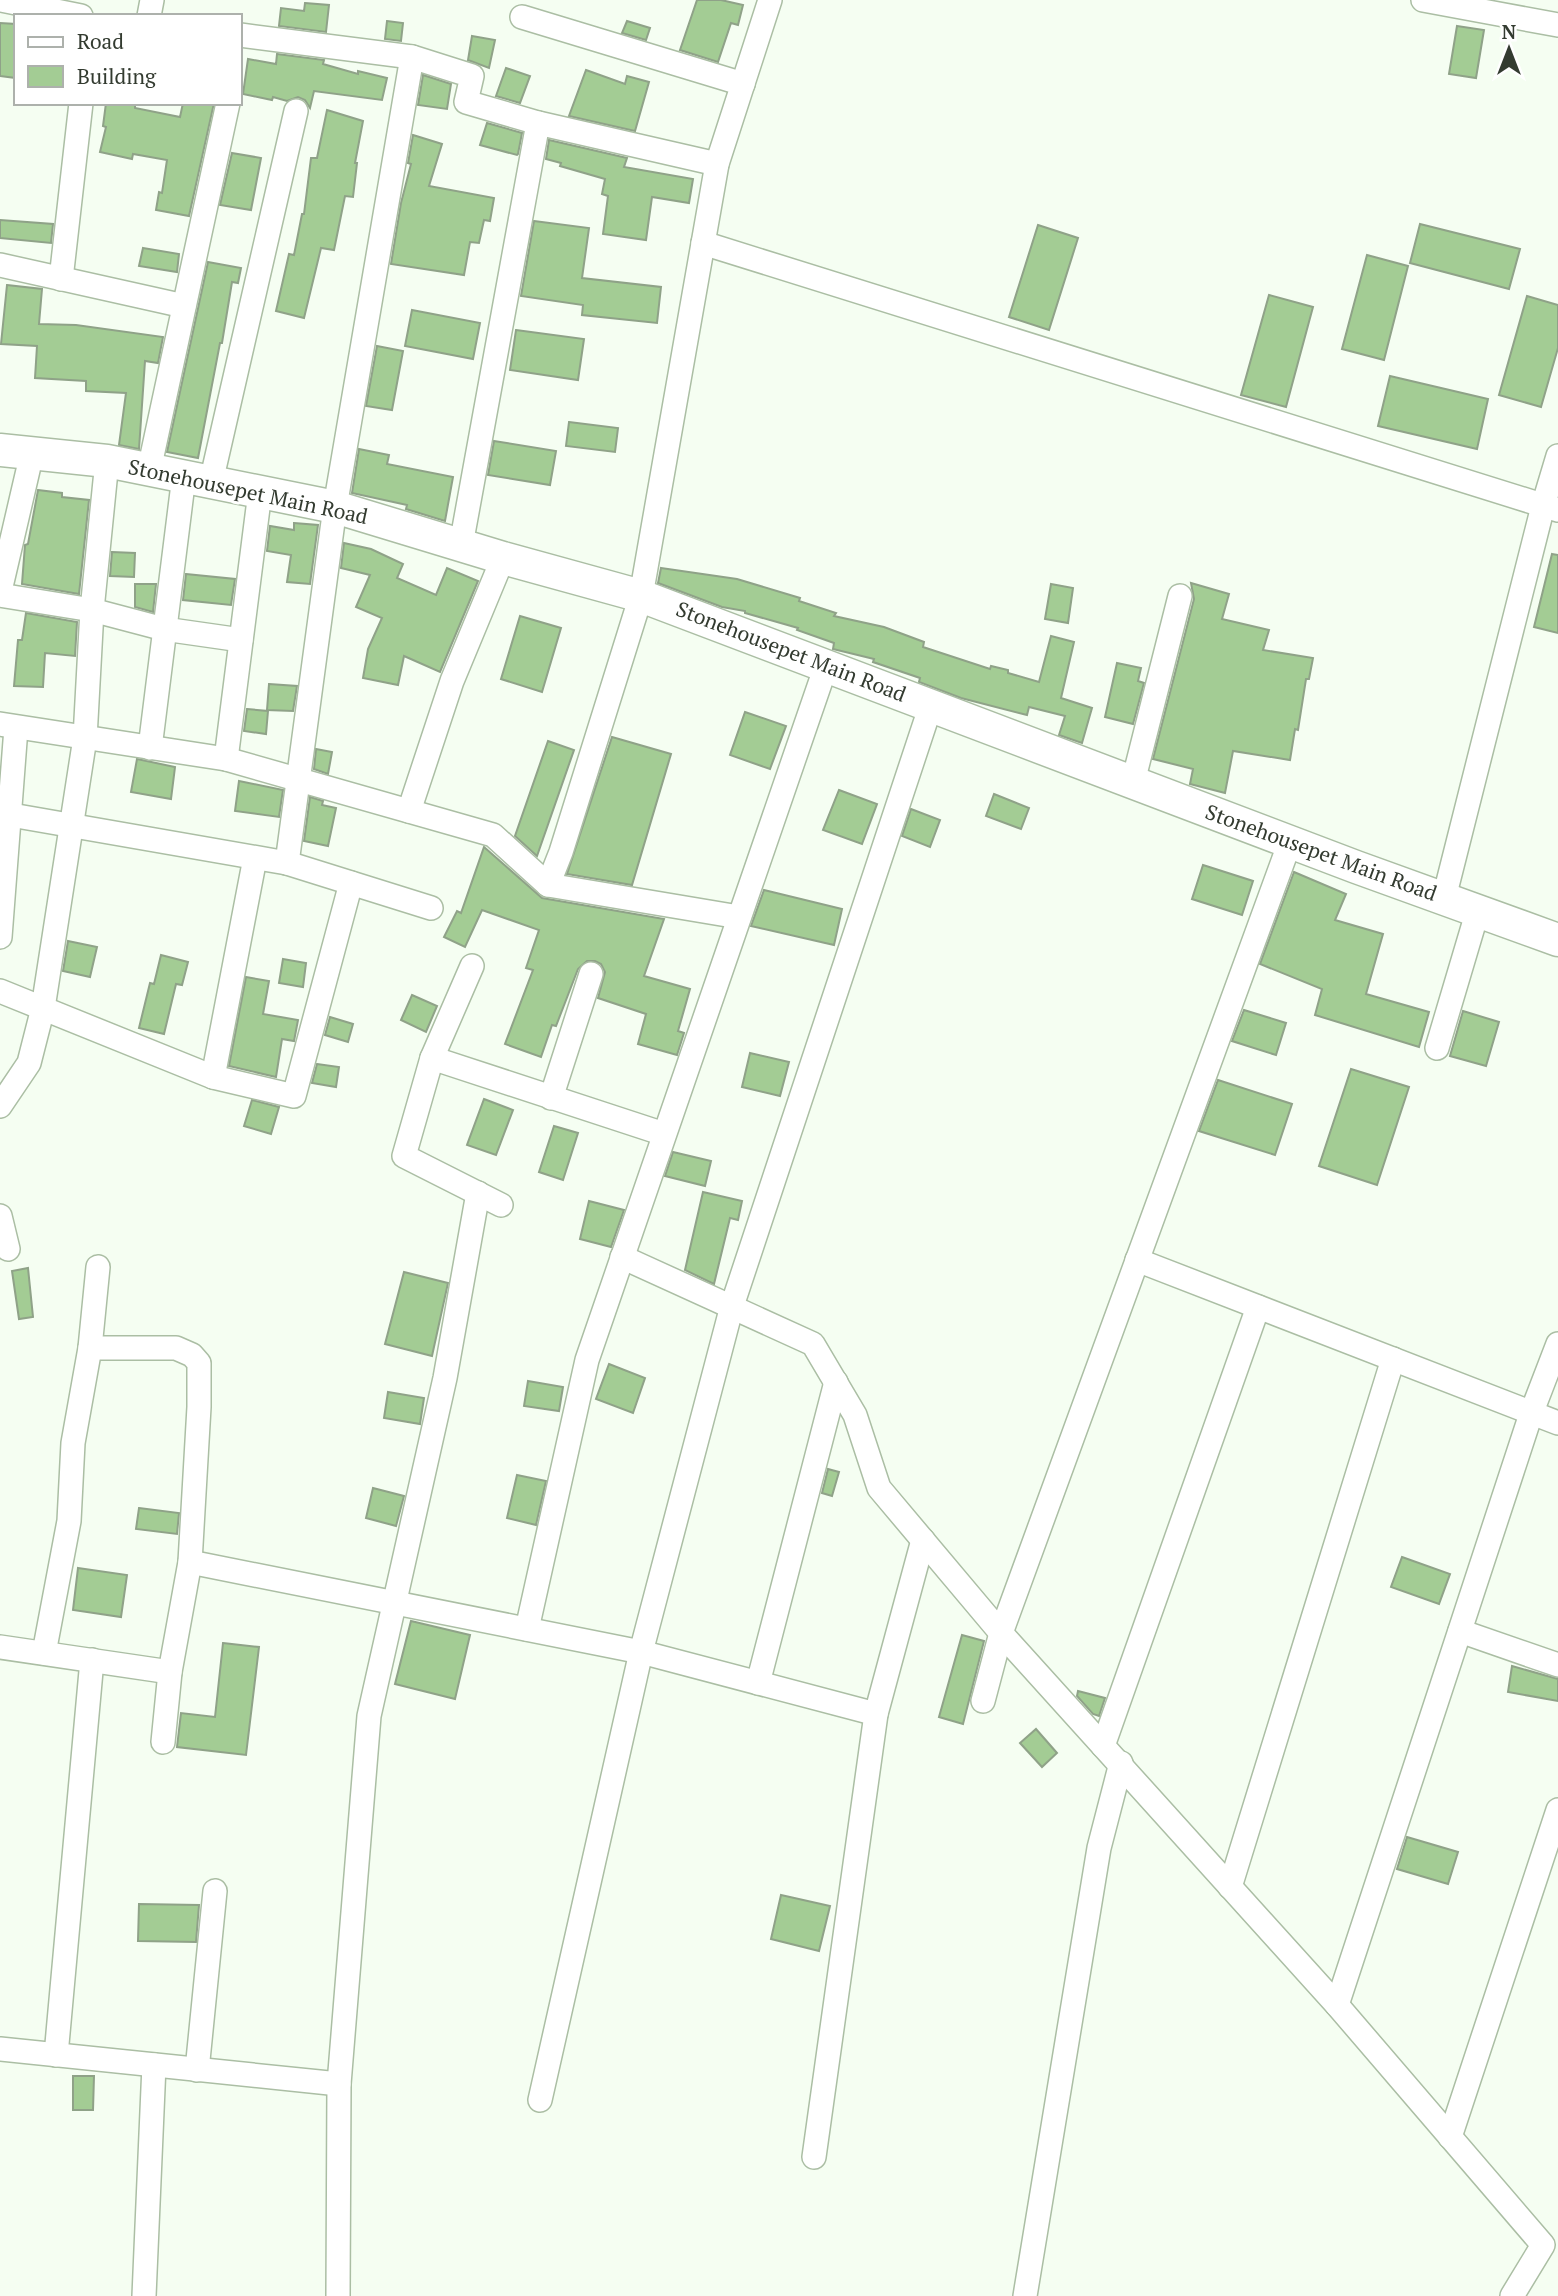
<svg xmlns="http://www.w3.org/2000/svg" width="1558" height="2296" viewBox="0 0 1558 2296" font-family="'PT Serif',serif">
<rect width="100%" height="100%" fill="#f5fef2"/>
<!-- building -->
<g fill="#a3cc94" stroke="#8fa288" stroke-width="2">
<polygon points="697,0 721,0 743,5 738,25 731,23 718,62 680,50"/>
<polygon points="305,3 329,5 326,32 279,26 281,8 304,11"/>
<polygon points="387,21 403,23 401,41 385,39"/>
<polygon points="627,21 650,28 646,40 622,33"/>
<polygon points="0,23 16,24 16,78 0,76"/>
<polygon points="1457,26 1484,30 1476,78 1449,74"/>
<polygon points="472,36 495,40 489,68 468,60"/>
<polygon points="277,54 324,60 323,64 358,74 358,71 387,78 382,100 314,91 310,108 305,100 298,97 287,101 273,97 272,100 243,94 248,59 276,64"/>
<polygon points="506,68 530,76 520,103 496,96"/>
<polygon points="586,70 625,84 627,76 649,82 635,131 569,116"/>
<polygon points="423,75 451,84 447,109 418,105"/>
<polygon points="106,103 135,103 135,108 180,117 183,103 214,103 189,216 156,210 159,192 162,193 167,160 133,154 132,159 100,152 106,127 103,126"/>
<polygon points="327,110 363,121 355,163 357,163 353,197 345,196 334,250 321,248 304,318 276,311 289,254 294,255 302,214 304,214 311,158 317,158"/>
<polygon points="487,123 522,133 518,154 517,155 480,145"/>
<polygon points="413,135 442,144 429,186 494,198 490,221 484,220 479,243 470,242 464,275 391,264 401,203 411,164 408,163"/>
<polygon points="549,140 627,158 624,167 693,179 689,203 652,197 646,240 603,234 608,196 602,194 605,179 560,166 561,163 546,159"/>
<polygon points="232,153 261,158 251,210 220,205"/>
<polygon points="0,220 53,224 51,243 0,238"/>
<polygon points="534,221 589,228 582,278 661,287 657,323 582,315 583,305 521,296"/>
<polygon points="1420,224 1520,249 1509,289 1410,263"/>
<polygon points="1038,225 1078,238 1049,330 1009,317"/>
<polygon points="143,248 179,254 177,272 139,266"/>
<polygon points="1367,255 1408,266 1384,360 1342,349"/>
<polygon points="208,262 241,268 238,283 232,282 222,343 220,343 198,458 167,452"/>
<polygon points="7,285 42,289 39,324 76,325 163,337 158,363 145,361 139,449 119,445 126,393 86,391 86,381 35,378 37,346 1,344"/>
<polygon points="1269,295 1313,307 1286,407 1241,395"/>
<polygon points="1527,296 1558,305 1558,348 1541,407 1499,395"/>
<polygon points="412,310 480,323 473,359 405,346"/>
<polygon points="516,330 584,339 578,380 510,370"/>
<polygon points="377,346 403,351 392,410 366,406"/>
<polygon points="1390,376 1488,399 1477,449 1378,426"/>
<polygon points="569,422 618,428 615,452 566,446"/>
<polygon points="494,441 556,451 550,485 488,475"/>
<polygon points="359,449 389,455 387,464 453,477 445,521 406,509 407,505 352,493"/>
<polygon points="38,490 62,493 62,497 89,500 79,594 22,584 25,545 28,544"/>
<polygon points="294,523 318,525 310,584 287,582 291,555 267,551 270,526 294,530"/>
<polygon points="344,543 371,549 403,564 397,578 436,595 447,568 478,581 440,672 404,656 398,685 363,678 368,649 382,618 356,607 370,575 341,568"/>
<polygon points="112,552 135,553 134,577 110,576"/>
<polygon points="1552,554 1558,555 1558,633 1534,627"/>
<polygon points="661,568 737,579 800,598 799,601 836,613 834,616 884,627 924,642 923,647 990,669 991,666 1008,670 1008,673 1039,682 1051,636 1074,642 1061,698 1092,708 1082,743 1059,735 1065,716 1029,707 1027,715 961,698 919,682 920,678 873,662 874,659 833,649 834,643 797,630 798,628 745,613 745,611 722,607 658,583"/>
<polygon points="186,574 235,579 231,605 183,600"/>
<polygon points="1191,583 1229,594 1222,619 1269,630 1263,650 1313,658 1309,679 1306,679 1298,730 1295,729 1290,760 1233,751 1225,793 1190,784 1193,769 1153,759 1194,599"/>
<polygon points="135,584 156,584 153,612 135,607"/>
<polygon points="1051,584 1073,588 1068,623 1045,619"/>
<polygon points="26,613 77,622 75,656 45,653 43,687 14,686 18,640 22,640"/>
<polygon points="520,616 561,628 542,692 501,679"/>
<polygon points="1117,663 1141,668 1138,681 1144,683 1133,724 1105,717"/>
<polygon points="269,684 297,686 293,711 267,710"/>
<polygon points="247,709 268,711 266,734 244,731"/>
<polygon points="745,712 786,726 770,769 730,755"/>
<polygon points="612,737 671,754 632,885 567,874"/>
<polygon points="548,741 574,750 537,856 515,836"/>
<polygon points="316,749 332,752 328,774 314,769"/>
<polygon points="137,759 175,767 171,799 131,792"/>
<polygon points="239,781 283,790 279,817 235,811"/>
<polygon points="839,790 877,804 862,844 823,830"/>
<polygon points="994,794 1029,808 1021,829 986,816"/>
<polygon points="310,797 323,801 322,805 336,808 328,846 304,841"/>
<polygon points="911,809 940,820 930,847 902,836"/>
<polygon points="484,847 542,898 664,919 644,976 690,989 678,1031 684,1033 677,1055 638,1044 646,1014 598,998 605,972 601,964 595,961 587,961 578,969 556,1026 552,1025 541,1057 505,1044 533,970 526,968 539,930 482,910 465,947 444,937 457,911 461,913"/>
<polygon points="1203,865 1253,881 1242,915 1192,899"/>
<polygon points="1294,872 1346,894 1335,920 1383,934 1366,994 1429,1012 1419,1047 1315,1015 1322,989 1260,964"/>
<polygon points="764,890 842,909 834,945 751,926"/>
<polygon points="68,941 97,947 90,977 63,971"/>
<polygon points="161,955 188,962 182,985 176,984 164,1034 139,1028 150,983 154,984"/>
<polygon points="283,959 306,963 303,987 279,983"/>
<polygon points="246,977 269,981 263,1014 298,1020 294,1041 282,1039 276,1077 229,1066"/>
<polygon points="412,995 437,1006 426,1032 401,1020"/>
<polygon points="1244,1010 1286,1023 1276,1055 1232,1041"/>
<polygon points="1463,1011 1499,1022 1486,1066 1450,1056"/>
<polygon points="330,1017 353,1024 348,1042 325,1035"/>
<polygon points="750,1053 789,1062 780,1096 742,1087"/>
<polygon points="317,1064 339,1067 336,1087 312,1083"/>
<polygon points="1351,1069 1409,1087 1377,1185 1319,1166"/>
<polygon points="1218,1080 1292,1104 1275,1155 1199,1131"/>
<polygon points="484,1099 513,1110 496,1155 467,1145"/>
<polygon points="252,1100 279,1107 271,1134 244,1126"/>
<polygon points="554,1126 578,1133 563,1180 539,1172"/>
<polygon points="673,1152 711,1161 705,1186 665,1176"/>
<polygon points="703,1192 742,1201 738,1220 730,1218 714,1284 685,1270"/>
<polygon points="589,1201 624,1210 611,1247 580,1239"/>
<polygon points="28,1268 33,1317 19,1319 12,1271"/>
<polygon points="404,1272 448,1283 432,1356 385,1344"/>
<polygon points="609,1364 645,1378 633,1413 596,1399"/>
<polygon points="528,1381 563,1387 559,1411 524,1406"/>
<polygon points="388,1392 424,1398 420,1424 384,1418"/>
<polygon points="828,1469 839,1472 832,1496 822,1493"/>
<polygon points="517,1475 546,1481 536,1525 507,1518"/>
<polygon points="373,1488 404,1496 396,1526 366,1518"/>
<polygon points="139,1508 179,1513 177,1534 136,1529"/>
<polygon points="1402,1557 1450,1574 1439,1604 1391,1587"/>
<polygon points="78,1568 127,1575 121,1617 73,1610"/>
<polygon points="411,1621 470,1635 455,1699 395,1684"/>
<polygon points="962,1635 984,1641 963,1724 939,1717"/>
<polygon points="223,1643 259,1647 246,1755 177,1747 181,1713 215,1717"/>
<polygon points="1512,1666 1558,1679 1558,1701 1508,1692"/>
<polygon points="1078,1691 1105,1698 1099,1716 1093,1714 1077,1696"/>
<polygon points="1036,1729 1057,1753 1042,1767 1020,1743"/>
<polygon points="1407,1837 1458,1852 1448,1884 1397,1869"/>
<polygon points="781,1895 830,1906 819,1951 771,1939"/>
<polygon points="139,1904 199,1905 196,1942 138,1941"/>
<polygon points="73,2076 94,2076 93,2110 73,2110"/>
</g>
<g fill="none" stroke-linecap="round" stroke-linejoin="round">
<defs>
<g id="street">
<polyline points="1,0 81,16"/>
<polyline points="1423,0 1558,25"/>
<polyline points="149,16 152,0"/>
<polyline points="522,17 743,84"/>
<polyline points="240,35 412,57 472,76 466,102 538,123 717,164"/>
<polyline points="703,243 1558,510"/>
<polyline points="0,265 184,306"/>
<polyline points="61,279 81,103"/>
<polyline points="149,470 228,103"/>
<polyline points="211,482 296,111"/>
<polyline points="461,545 538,123"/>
<polyline points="0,591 32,453"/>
<polyline points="0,595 92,610 164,629 241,640"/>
<polyline points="0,724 226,759 493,835 548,885 739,917"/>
<polyline points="150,748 184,476"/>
<polyline points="226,759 260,492"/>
<polyline points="1133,782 1180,596"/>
<polyline points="409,811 452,681 503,558"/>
<polyline points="0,813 287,863 431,908"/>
<polyline points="287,863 335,507 412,57"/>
<polyline points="548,885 561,852 641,596 717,164 770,0"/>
<polyline points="1444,898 1543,506 1558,456"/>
<polyline points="0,937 16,728"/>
<polyline points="472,966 432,1058 404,1156 501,1205"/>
<polyline points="0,991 213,1077 294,1096 351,883"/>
<polyline points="1437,1048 1478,910"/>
<polyline points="432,1058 664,1134"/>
<polyline points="213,1077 255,858"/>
<polyline points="551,1098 591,974"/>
<polyline points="0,1106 29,1063 43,1008 85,738 92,610 107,461"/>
<polyline points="0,1216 8,1249"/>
<polyline points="622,1257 813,1344 855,1415 879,1488 1001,1633 1337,2005 1543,2245 1512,2296"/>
<polyline points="1137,1260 1558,1423"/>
<polyline points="90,1348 176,1348 192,1355 199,1363 199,1407 190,1562 170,1672 163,1742"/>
<polyline points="190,1562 641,1652 876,1714"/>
<polyline points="527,1629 587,1360 826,666"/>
<polyline points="1460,1631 1558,1665"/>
<polyline points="0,1647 170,1672"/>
<polyline points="44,1653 69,1521 73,1443 90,1348 98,1267"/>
<polyline points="758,1683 836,1382"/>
<polyline points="983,1701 1001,1633 1290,842"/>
<polyline points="1103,1746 1258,1307"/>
<polyline points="1230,1887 1393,1359"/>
<polyline points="1337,2005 1531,1414 1558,1344"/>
<polyline points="0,2049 339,2084"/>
<polyline points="56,2055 92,1660"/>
<polyline points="197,2070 215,1891"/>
<polyline points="540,2100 641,1652 732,1306 931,705"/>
<polyline points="1450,2137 1558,1810"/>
<polyline points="814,2157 876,1714 923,1540"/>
<polyline points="144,2296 154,2065"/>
<polyline points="338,2296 339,2084 369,1716 445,1378 478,1193"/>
<polyline points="1025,2296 1099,1848 1121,1763"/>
</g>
<polyline id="secondary" points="0,450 107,461 335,507 503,558 641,596 1356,867 1558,940"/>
</defs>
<!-- street casing -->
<use href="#street" stroke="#abbea4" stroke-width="26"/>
<!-- secondary casing -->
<use href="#secondary" stroke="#abbea4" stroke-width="35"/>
<!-- street -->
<use href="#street" stroke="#fff" stroke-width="23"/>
<!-- secondary -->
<use href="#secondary" stroke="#fff" stroke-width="32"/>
</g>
<g text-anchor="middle" stroke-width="6" stroke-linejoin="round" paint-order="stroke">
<!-- street labels -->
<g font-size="21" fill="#333b30" stroke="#fff">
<text transform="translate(248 492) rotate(12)" y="7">Stonehousepet Main Road</text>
<text transform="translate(791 652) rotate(21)" y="7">Stonehousepet Main Road</text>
<text transform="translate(1321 853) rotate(20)" y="7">Stonehousepet Main Road</text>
</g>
</g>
<!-- legend -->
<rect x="14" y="14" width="228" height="91" fill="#ffffff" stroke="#adb1ac" stroke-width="2"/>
<rect x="28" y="37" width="35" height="10" fill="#ffffff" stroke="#adb1ac" stroke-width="2"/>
<text x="77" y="49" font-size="21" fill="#333b30">Road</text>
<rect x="28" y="66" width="35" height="21" fill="#a3cc94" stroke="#adb1ac" stroke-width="2"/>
<text x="77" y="84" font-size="21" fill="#333b30">Building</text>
<!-- north arrow -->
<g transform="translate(1509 49)" stroke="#ffffff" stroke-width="5" paint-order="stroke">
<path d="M0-5L12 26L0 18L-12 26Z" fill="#333b30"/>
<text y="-10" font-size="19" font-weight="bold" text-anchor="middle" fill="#333b30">N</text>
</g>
</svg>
